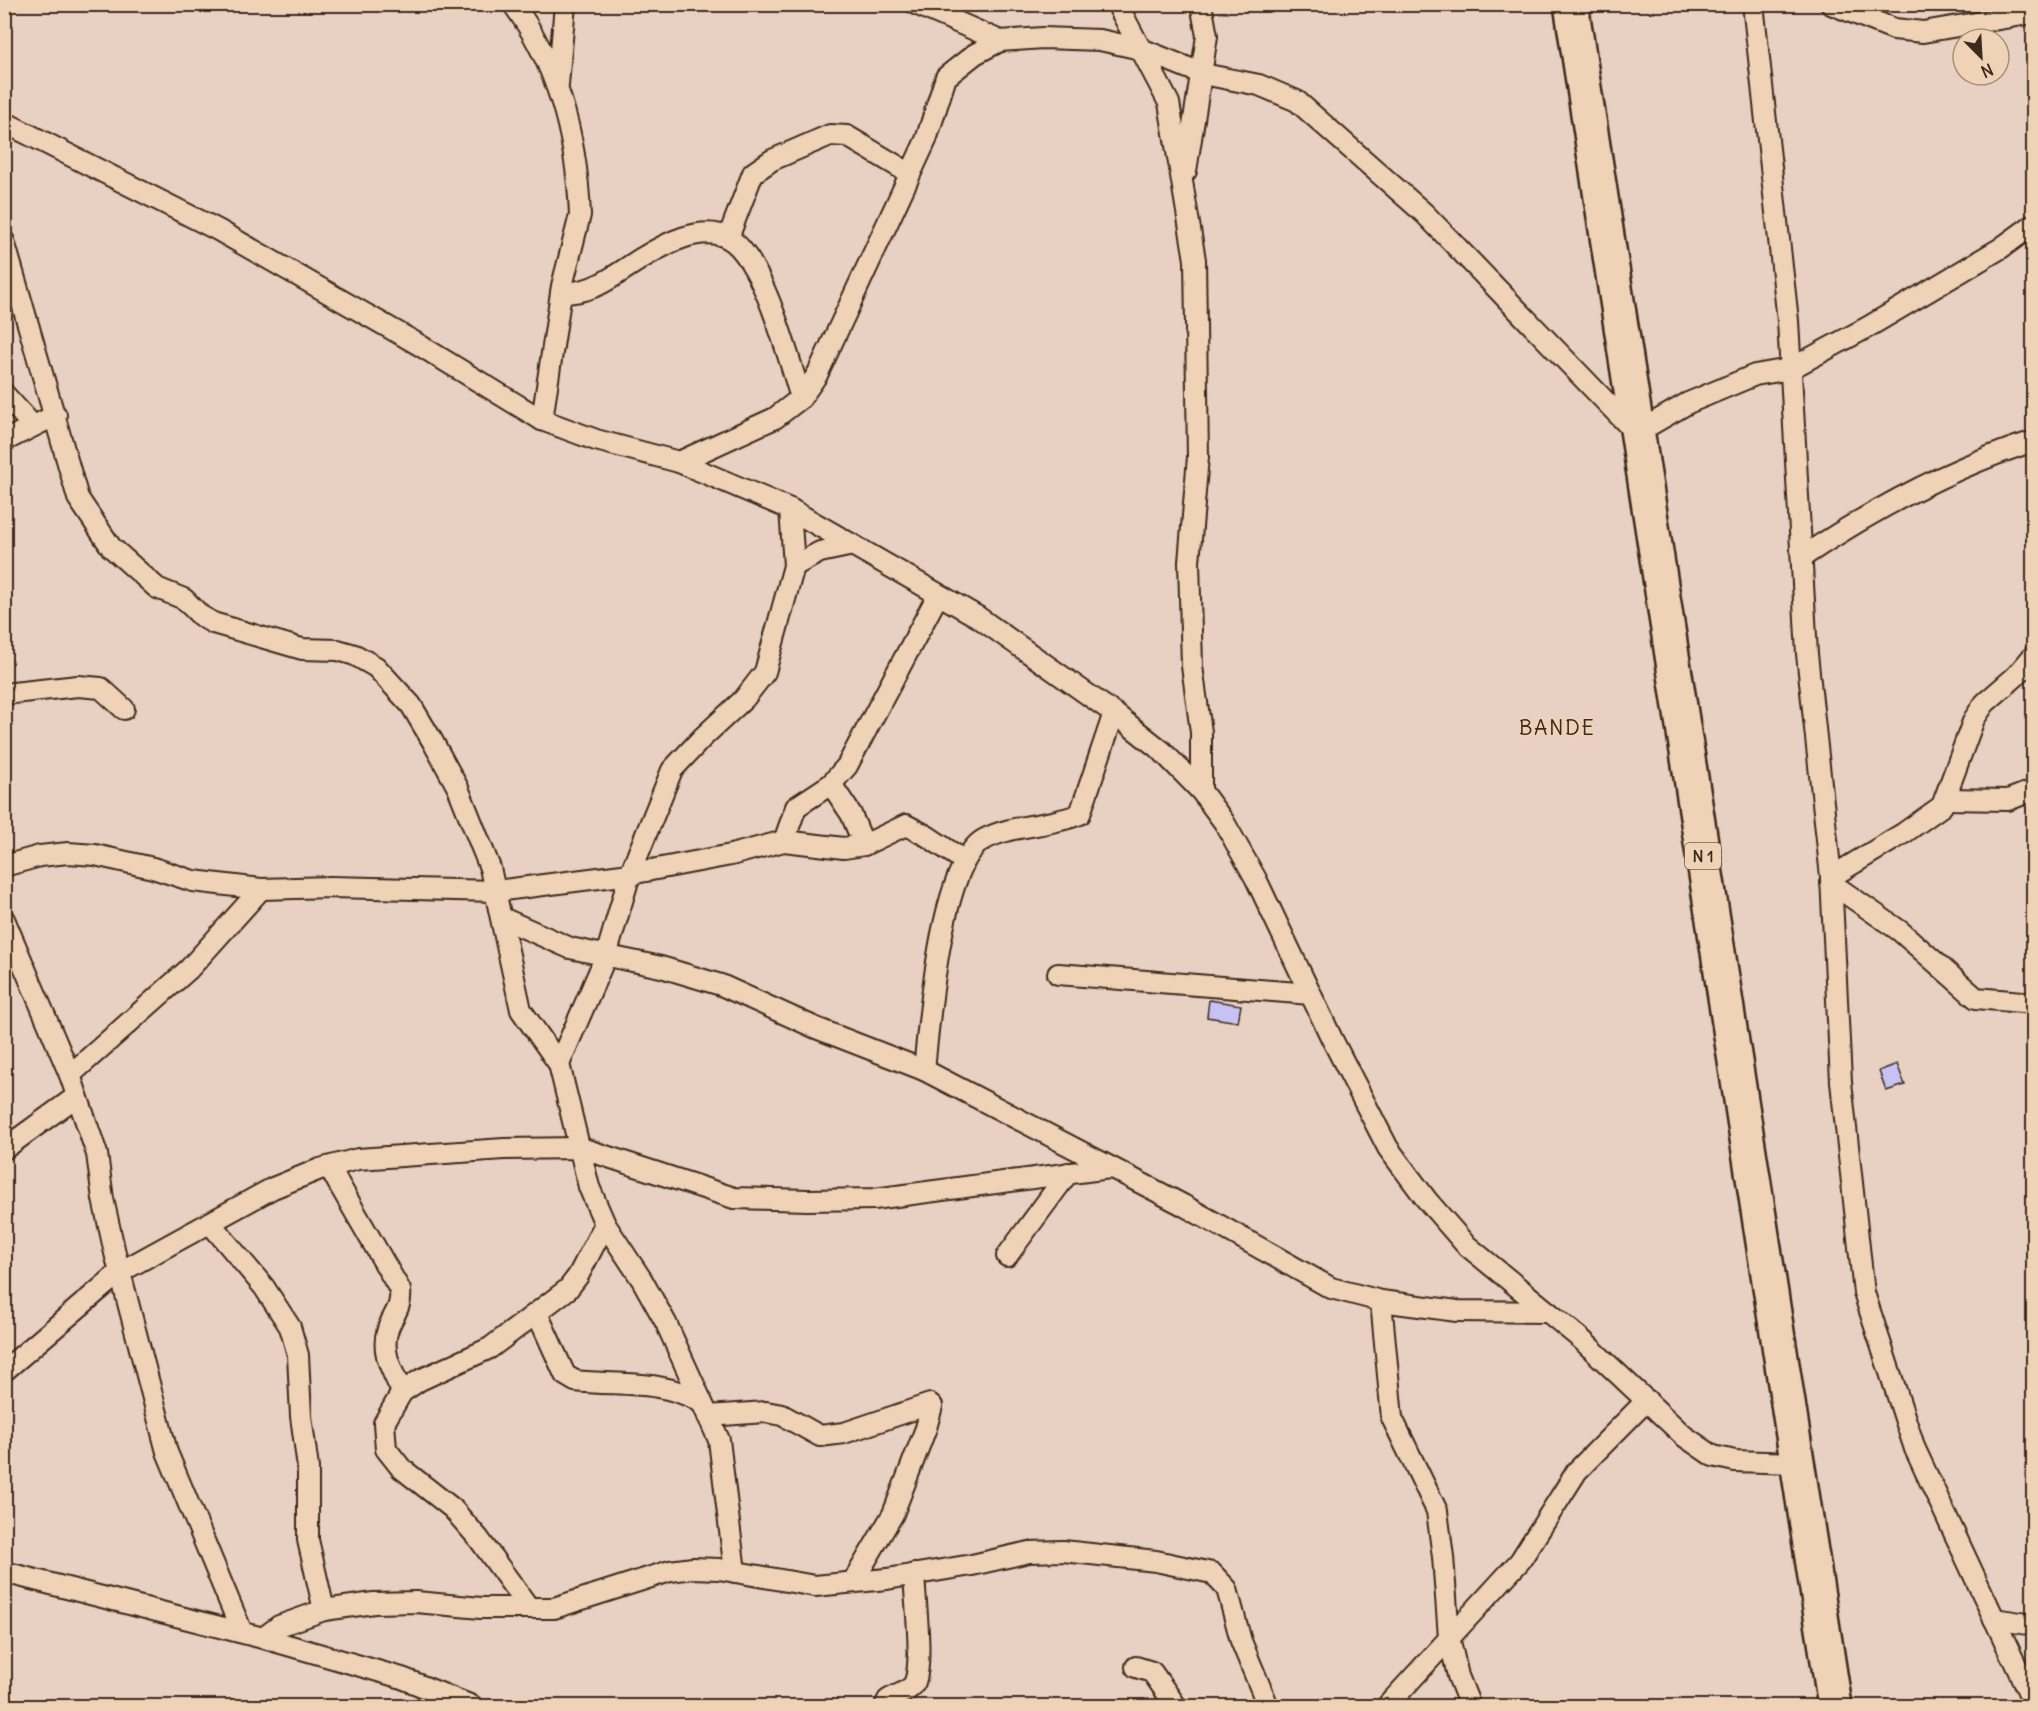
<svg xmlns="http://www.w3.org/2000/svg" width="2038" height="1711" viewBox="0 0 2038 1711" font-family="Delius,sans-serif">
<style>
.building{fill:#c6c2f4;stroke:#3b2a1e;stroke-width:1.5}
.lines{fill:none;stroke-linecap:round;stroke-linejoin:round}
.street-casing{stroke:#3b2a1e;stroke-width:24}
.highway-casing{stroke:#3b2a1e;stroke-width:38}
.street{stroke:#f0d3b6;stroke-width:20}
.highway{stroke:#f0d3b6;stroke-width:33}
.labels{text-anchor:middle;stroke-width:4.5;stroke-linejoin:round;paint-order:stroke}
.shield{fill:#f0d3b6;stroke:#715d4c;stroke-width:1.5}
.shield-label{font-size:16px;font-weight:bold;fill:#3b2a1e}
.quarter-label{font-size:21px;letter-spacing:1.5px;fill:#3b2a1e;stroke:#f0d3b6}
</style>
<rect width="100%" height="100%" fill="#e8d0c2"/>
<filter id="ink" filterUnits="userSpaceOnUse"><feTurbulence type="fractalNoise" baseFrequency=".0167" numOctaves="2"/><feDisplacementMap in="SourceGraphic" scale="12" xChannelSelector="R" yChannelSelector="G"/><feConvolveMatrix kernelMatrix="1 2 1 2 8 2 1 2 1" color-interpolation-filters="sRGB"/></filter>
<g filter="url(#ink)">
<g class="building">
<polygon points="1209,1000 1241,1005 1238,1022 1207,1017"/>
<polygon points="1897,1064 1905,1085 1886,1091 1879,1071"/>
</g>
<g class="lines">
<g class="street-casing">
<g id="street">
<path d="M513,4C558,65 577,140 580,215L562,286L542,420"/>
<polyline points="916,4 1000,41"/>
<polyline points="1117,4 1169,103 1195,260 1198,457 1189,562 1192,666 1201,732 1201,791"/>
<polyline points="1753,4 1788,321 1807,654 1831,877 1841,1082 1864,1293 1915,1449 2034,1704"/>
<polyline points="1831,4 1894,29 1923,32 2034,13"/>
<polyline points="558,85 565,4"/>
<polyline points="4,122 218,230 416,343 542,420 596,440 679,462 790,509 978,617 1114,713 1162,751 1201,791 1224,822 1256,879 1332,1039 1388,1148 1426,1199 1465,1244 1581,1339 1684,1436 1713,1456 1735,1461 1797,1463"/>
<polyline points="1186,171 1207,36 1201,4"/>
<polyline points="728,238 753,173 772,160 830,135 847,136 909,173"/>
<polyline points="4,241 78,498 111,547 157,588 184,599 201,616 213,623 302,649 338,650 355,655 376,667 411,705 433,742 458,788 490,868 521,1010 559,1064 589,1187 605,1224 642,1280 666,1323 719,1440 735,1572"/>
<path d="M561,293C596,293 613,276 642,258C665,244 701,224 728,238C763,257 789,360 801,398"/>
<polyline points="4,394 33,426"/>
<polyline points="4,441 56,415"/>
<polyline points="679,462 775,418 801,398 817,375 926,140 946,77 975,54 1000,41 1043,38 1100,40 1141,49 1203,74 1259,85 1297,101 1425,214 1636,433 1688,403 1755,375 1790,369 1868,327 2001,248 2034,224"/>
<path d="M1802,557C1874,509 1951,467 2034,441"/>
<polyline points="794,566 820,552 853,545"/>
<polyline points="4,694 78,686 101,688 124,709"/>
<polyline points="831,784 851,814 864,845"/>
<polyline points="1945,799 2008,800 2034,790"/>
<polyline points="784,841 796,807 831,784 847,766 938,595"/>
<polyline points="4,866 40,856 68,853 95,855 153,868 193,881 261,889 331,887 496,891 630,874 731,855 784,841 844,848 864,845 906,825 927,836 963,860"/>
<polyline points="1831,877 1904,833 1942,806 1974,719 1985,703 2016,676 2034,655"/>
<polyline points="1831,883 1900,931 1976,998 2034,1003"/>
<polyline points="502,918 570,948 661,967 721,985 816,1028 924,1070 1183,1205 1331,1288 1381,1301 1457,1311 1548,1312"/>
<polyline points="4,919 70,1075 97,1154 103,1199 115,1253 167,1452 242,1632"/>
<polyline points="1058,974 1311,994"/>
<polyline points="559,1064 606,956 630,874 672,770 703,737 744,699 765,672 794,566 790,509"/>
<path d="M924,1070C929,1022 941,865 983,840C1012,824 1049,827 1080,814L1114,713"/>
<polyline points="70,1075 189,969 261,889"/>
<polyline points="4,1149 77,1096"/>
<path d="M329,1167L400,1290C402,1308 393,1314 388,1329C380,1352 393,1372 402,1392"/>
<polyline points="210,1223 264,1287 290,1327 298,1355 301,1416 308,1468 308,1540 324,1610"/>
<polyline points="1007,1256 1068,1173"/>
<polyline points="1381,1301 1392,1418 1437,1511 1443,1557 1449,1637 1458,1676 1470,1706"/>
<path d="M537,1313L565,1375L575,1381C619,1386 661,1379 701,1402"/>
<polyline points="4,1371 120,1272 273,1188 320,1169 358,1159 504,1149 581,1148 734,1198 808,1200 874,1199 1110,1168"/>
<polyline points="708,1416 766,1412 782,1415 820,1436 844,1433 930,1404 932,1406 926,1428 893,1514 853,1582"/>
<polyline points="4,1572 263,1638 402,1678 472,1706"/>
<polyline points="529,1608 479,1539 452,1508 401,1468 386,1449 384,1423 402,1392 420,1380 490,1348 568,1289 578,1276 605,1224"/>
<polyline points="1994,1619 2034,1625"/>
<polyline points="263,1638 279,1626 324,1610 374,1603 416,1602 481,1608 554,1608 670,1571 693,1568 719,1569 815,1586 887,1579 972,1565 1029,1552 1063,1551 1156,1561 1212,1573 1227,1589 1241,1641 1268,1706"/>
<polyline points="1136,1667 1152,1672 1176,1706"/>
<path d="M885,1706L888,1700C896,1695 911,1691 915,1682C923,1660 915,1600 914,1574"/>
<polyline points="1387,1706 1520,1561 1577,1471 1647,1400"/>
</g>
</g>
<g class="highway-casing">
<polyline id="highway" points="1571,4 1835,1706"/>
</g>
<use href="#street" class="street"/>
<use href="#highway" class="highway"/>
</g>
</g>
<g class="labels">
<rect class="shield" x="1685" y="843" width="36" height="26" rx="4.5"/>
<g class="shield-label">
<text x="1703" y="862">N 1</text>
</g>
<g class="quarter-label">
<text x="1557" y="735">BANDE</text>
</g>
</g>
<rect width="2038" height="1711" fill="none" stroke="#f0d3b6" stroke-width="24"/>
<rect x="12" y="12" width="2014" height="1687" fill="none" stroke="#3b2a1e" stroke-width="2" filter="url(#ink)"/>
<g transform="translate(1981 57) rotate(156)"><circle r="28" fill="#f0d3b6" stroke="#a88f79" stroke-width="1.5"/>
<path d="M0-4.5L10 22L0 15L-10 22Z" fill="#3b2a1e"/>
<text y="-9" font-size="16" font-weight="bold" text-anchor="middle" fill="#3b2a1e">N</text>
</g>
</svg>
